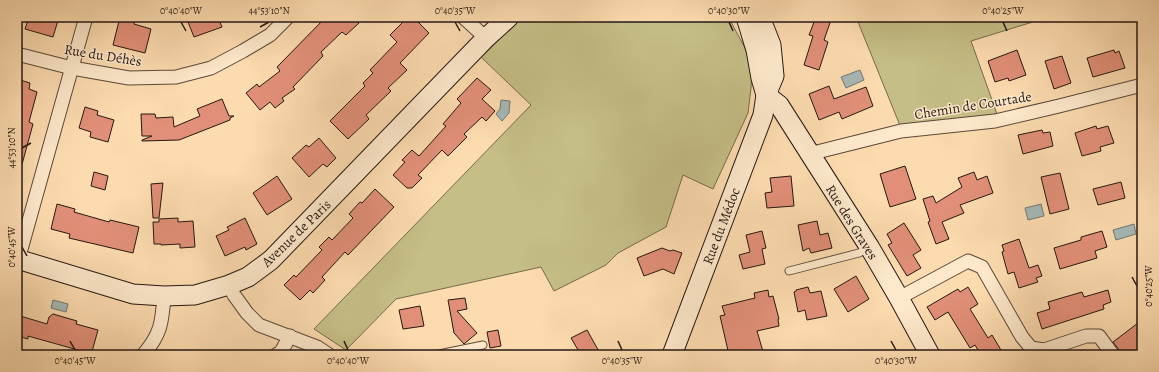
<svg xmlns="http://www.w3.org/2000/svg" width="1159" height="372" viewBox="0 0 1159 372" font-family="Alegreya,serif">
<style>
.green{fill:#c5be86;stroke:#756b4c}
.water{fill:#a6b8b7;stroke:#727875}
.building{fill:#e18f78;stroke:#251813}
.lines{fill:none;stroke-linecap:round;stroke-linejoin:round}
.lane-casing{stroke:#5b493a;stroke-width:9}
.street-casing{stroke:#5b493a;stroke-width:15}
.secondary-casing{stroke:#251813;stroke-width:21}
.lane{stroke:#fde8cb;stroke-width:7}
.street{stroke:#fde8cb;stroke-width:13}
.secondary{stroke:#fde8cb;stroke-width:19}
.ticks{fill:none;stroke:#251813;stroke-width:1.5}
.labels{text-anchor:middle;stroke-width:3;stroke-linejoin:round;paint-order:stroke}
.street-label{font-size:14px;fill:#251813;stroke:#fde8cb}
.neatline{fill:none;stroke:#251813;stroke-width:1.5}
.ticks-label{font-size:10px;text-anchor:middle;fill:#251813}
</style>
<rect width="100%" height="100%" fill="#fcdbaf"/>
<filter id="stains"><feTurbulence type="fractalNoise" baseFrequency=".005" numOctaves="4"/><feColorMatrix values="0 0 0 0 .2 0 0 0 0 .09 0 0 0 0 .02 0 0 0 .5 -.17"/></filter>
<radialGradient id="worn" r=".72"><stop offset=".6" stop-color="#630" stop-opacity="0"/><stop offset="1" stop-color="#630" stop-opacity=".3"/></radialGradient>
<g class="green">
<polygon points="523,17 720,17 731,22 745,48 752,68 751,88 748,113 713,189 683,175 666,227 618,253 606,265 554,291 541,267 396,299 346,350 314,329 531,105 481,57"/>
<polygon points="856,17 1049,17 971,41 997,114 937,121 901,128"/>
</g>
<g class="water">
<polygon points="860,70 864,80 846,88 841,77"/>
<polygon points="501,100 510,101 509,113 502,121 496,114 500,109"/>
<polygon points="1041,204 1044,216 1028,220 1025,208"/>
<polygon points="1134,224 1136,234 1116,240 1113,230"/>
<polygon points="53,300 68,304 66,312 51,308"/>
</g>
<g class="building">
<polygon points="29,17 59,17 53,37 25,29"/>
<polygon points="120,17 134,21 134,24 151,29 145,53 113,45"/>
<polygon points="186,17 218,17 222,27 194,37"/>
<polygon points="326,17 353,17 359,23 346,35 342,32 321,52 323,56 293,87 295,89 282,98 284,101 275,108 270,102 260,110 246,93 257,84 259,87 280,71 277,67"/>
<polygon points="408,17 413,17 429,33 400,63 407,70 388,88 391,91 366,115 369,119 348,139 330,121 365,86 363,83 373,73 370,70 397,42 390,35"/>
<polygon points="816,17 832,17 824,40 828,42 819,70 804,65 813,36 809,35"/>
<polygon points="1017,50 1026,75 1009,81 1008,78 995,82 988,61"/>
<polygon points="1114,50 1115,53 1119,51 1125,68 1093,77 1087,58"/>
<polygon points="1062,56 1071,83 1054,89 1045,61"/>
<polygon points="477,78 491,90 482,99 495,111 486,121 482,117 464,134 467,137 448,156 442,150 418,175 422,178 412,188 407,188 393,175 405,162 402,160 412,150 419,156 446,126 443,124 461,103 457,99"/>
<polygon points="17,79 30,83 29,89 37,92 29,122 33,124 21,168 17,167"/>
<polygon points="829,86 834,99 866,87 873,106 842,119 839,112 819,120 809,94"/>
<polygon points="222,99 229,116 234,116 230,118 230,120 179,140 142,141 142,140 152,136 142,136 141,114 155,114 156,118 173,117 174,127 200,116 197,109"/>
<polygon points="85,107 98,111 97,115 114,120 108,142 90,137 91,132 79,128"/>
<polygon points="1096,126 1097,129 1108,126 1114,143 1100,147 1101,151 1082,156 1075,133"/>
<polygon points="1042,130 1043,133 1050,132 1053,146 1023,154 1018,135"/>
<polygon points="319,138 336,158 327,167 323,164 309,177 292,158 306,145 309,147"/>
<polygon points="905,166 916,199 890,207 880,174"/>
<polygon points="94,172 108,176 105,190 91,186"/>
<polygon points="974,172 977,180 987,176 993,193 960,205 964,213 942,222 949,239 936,244 928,222 930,221 923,199 933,196 936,203 962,187 958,178"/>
<polygon points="1060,173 1069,209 1050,214 1041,177"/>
<polygon points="277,176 292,199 267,215 253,193"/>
<polygon points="791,176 794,206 767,208 765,193 772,192 770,178"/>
<polygon points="1121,182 1125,198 1098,205 1093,189"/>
<polygon points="163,183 159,218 153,218 151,184"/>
<polygon points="375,189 394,207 348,255 345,252 322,277 325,280 313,293 310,290 300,300 284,285 294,275 296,277 322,250 319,247 329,237 332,240 353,218 349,214 360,202 362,203"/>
<polygon points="57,204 75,209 74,212 109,222 110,220 139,227 133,253 69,238 70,234 51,229"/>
<polygon points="178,218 178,222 193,221 195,247 180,248 180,244 161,245 161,244 154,244 153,222 159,222 159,219"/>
<polygon points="245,218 257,244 246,250 245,247 225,256 216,236 229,230 227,227"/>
<polygon points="817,221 820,235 828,233 832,248 811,253 809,248 803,251 798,225"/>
<polygon points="904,223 921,250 913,255 921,268 907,276 888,245 892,243 887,234"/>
<polygon points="762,231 766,248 762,249 765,264 743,269 739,255 750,252 746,235"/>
<polygon points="1102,231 1107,247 1095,251 1097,258 1060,269 1054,248 1081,240 1081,237"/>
<polygon points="1019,239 1029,268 1038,265 1042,276 1036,278 1038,282 1019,288 1014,272 1008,274 1002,252 1004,251 1002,245"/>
<polygon points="662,248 670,251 673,250 682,253 674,274 663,269 644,276 637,258"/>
<polygon points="856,276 869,299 848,312 834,289"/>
<polygon points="808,287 810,293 821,291 827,316 807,320 805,310 798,312 794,292 796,291 796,290"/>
<polygon points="968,287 978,304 970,309 988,338 992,335 1004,355 981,355 975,345 970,348 948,312 935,320 927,307 958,289 960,292"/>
<polygon points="768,290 769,297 773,296 779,319 778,319 779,326 757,331 764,355 729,355 720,316 725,315 722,306 755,298 754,293"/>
<polygon points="1108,290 1111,302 1103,305 1104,309 1042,329 1037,313 1050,309 1048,302 1082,292 1084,297"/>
<polygon points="465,298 467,309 457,311 477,333 464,344 454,333 448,300"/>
<polygon points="420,306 424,326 403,329 399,310"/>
<polygon points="53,314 77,321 76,324 98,330 91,355 77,353 78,350 28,336 28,339 17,336 17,315 47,324 49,317"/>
<polygon points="1142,320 1142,349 1134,355 1123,355 1113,342"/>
<polygon points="498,330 501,346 490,348 487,332"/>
<polygon points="587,330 601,355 581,355 571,338"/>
</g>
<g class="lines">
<g class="lane-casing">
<g id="lane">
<polyline points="789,271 859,253 869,248"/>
<polyline points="434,355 483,345"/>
</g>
</g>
<g class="street-casing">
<g id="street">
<polyline points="463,17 486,38"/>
<polyline points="17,54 72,68 129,78 176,77 211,68 243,51 270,35 288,17"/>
<polyline points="809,154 901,131 995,121 1059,106 1142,85"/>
<polyline points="18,260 86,17"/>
<polyline points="229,285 234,295 247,313 259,325 317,347 329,355"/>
<polyline points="899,298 968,261 982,267 1022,337 1031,348 1044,350 1086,336 1099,336 1113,355"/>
<path d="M143,355C161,334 162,323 164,296"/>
<polyline points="276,355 281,352 290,336"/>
</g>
</g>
<g class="secondary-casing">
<g id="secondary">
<polyline points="746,17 756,50 761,78 766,95"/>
<polyline points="766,95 779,105 870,248 899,298 930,355"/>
<polyline points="17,259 133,294 164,296 195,295 229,285 248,277 271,260 486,38 509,17"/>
<polyline points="672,355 763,115 766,95 774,76 771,45 760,17"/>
</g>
</g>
<use href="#lane" class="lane"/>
<use href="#street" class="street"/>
<use href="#secondary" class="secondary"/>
</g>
<path class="ticks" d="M181,22L186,31M455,22L460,31M729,22L733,31M1003,22L1007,31M260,27L269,22M22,148L31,143M22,247L27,256M1132,277L1137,286M70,341L75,350M344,341L348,350M618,341L622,350M891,341L896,350"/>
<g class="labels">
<g class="street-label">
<text transform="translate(103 55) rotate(9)" y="5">Rue du Déhès</text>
<text transform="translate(973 105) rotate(-9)" y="5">Chemin de Courtade</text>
<text transform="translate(852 222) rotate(58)" y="5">Rue des Graves</text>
<text transform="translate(721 226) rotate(-69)" y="5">Rue du Médoc</text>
<text transform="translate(296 233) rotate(-44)" y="5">Avenue de Paris</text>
</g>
</g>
<rect width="1159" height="372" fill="none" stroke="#fcdbaf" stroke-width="44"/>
<rect x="22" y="22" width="1115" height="328" class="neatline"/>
<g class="ticks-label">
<text x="181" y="14">0°40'40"W</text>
<text x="269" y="14">44°53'10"N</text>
<text x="455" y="14">0°40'35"W</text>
<text x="729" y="14">0°40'30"W</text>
<text x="1003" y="14">0°40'25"W</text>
<text transform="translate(11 148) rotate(-90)" y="4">44°53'10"N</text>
<text transform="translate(11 247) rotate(-90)" y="4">0°40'45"W</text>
<text transform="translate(1148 286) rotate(-90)" y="4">0°40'25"W</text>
<text x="75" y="364">0°40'45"W</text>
<text x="348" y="364">0°40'40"W</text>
<text x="622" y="364">0°40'35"W</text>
<text x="896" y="364">0°40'30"W</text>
</g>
<rect width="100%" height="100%" filter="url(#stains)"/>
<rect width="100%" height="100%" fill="url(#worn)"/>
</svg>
